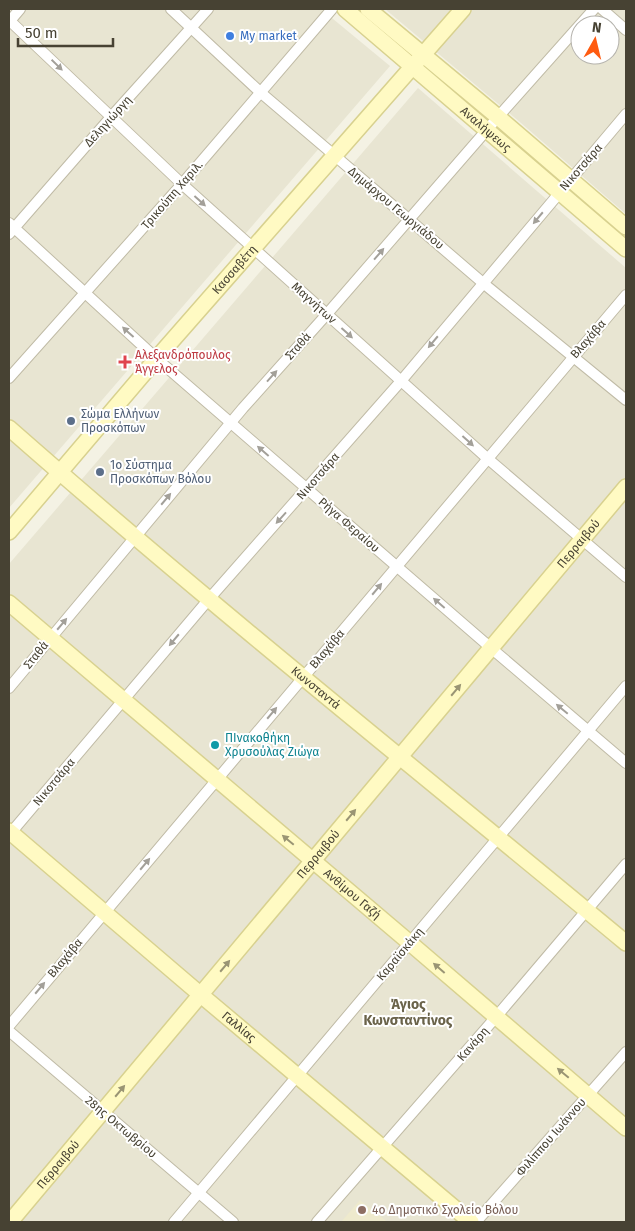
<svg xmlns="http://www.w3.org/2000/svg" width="635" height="1231" viewBox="0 0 635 1231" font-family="'Fira Sans',sans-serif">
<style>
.residential{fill:#e8e5d2;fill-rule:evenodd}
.education{fill:#eeeacd}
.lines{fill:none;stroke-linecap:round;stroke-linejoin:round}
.street-casing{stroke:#c0bba6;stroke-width:12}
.secondary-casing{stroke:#d8d18f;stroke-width:18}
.street{stroke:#fff;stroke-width:10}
.secondary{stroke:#fffac3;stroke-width:15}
.oneway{fill:#a3a099}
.oneway2{fill:#9a9574}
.shop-dot{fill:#3f7fe0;stroke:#fff;stroke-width:2}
.health-dot{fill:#e0444e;stroke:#fff;stroke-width:2}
.service-dot{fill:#5c6f8a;stroke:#fff;stroke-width:2}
.culture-dot{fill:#0f9aa8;stroke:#fff;stroke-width:2}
.education-dot{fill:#8d6e63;stroke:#fff;stroke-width:2}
.labels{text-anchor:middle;stroke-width:4;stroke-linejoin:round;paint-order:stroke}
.shop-label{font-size:12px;fill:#366cbe;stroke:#fff;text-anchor:start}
.street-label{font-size:12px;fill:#474233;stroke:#fff}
.health-label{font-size:12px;fill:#be3a42;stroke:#fff;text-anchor:start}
.service-label{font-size:12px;fill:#4e5e75;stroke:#fff;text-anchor:start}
.culture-label{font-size:12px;fill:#0d838f;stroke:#fff;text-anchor:start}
.education-label{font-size:12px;fill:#785e54;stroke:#fff;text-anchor:start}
.neighbourhood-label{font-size:14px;font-weight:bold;fill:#6a634a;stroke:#fff}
</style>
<rect width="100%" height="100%" fill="#f4f2e4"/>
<g class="residential">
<polygon points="9,9 321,9 390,66 9,508"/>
<path d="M385,9H626V214L521,123ZM580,25H610V55H580Z"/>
<polygon points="418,88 626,268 626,1222 9,1222 9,564"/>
</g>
<polygon class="education" points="360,1200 384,1219 387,1222 341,1222"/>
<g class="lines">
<g class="street-casing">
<g id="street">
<polyline points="171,9 260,92 334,155 483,283 626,400"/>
<polyline points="602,9 626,30"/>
<polyline points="9,20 182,184 487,458 626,577"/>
<polyline points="9,22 20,9"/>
<polyline points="9,223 157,359 491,648 626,763"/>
<polyline points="9,234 111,117 208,9"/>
<polyline points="9,378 182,184 332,9"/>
<polyline points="9,688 243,408 327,314 498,117 594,9"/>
<polyline points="9,835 209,599 401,381 626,114"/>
<polyline points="9,1026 626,295"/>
<polyline points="9,1031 233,1222"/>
<polyline points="174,1222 626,686"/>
<polyline points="317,1222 496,1017 626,864"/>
<polyline points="476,1222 626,1052"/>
</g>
</g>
<g class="secondary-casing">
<g id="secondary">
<path id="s1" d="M345,9L626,249"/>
<polyline points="368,9 498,117 626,227"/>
<path id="s2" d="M9,428C210,605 420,772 626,943"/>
<path id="s3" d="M9,532L163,351L463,9"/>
<path id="s4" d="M9,603L410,943L626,1128"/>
<path id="s5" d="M9,831L201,995L471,1222"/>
<path id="s6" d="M10,1222L626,487"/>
</g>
</g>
<use href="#street" class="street"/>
<use href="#secondary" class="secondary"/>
</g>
<defs><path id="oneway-solid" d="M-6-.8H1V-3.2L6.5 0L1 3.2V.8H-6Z" transform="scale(1.25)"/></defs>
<g class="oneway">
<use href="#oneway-solid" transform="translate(57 65) rotate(44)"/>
<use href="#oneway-solid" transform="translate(200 201) rotate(42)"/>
<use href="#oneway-solid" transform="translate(538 218) rotate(130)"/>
<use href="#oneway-solid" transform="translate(379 254) rotate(-49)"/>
<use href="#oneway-solid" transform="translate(128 332) rotate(-138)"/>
<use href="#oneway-solid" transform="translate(347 333) rotate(42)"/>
<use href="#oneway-solid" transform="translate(433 342) rotate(130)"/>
<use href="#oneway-solid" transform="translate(272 376) rotate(-48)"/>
<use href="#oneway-solid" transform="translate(468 441) rotate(42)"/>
<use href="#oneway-solid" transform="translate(263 451) rotate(-139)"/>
<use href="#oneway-solid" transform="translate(166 499) rotate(-50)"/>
<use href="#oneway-solid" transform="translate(281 518) rotate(132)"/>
<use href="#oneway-solid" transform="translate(377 589) rotate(-50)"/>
<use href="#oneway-solid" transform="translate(439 603) rotate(-139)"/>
<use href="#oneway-solid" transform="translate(62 624) rotate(-50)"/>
<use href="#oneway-solid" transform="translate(174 640) rotate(130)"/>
<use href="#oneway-solid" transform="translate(562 709) rotate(-140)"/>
<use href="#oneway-solid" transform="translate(272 713) rotate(-50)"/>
<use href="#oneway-solid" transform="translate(145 864) rotate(-50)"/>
<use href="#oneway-solid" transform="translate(40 988) rotate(-50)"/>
</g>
<g class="oneway2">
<use href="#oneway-solid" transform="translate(456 690) rotate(-50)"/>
<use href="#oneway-solid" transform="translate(351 815) rotate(-50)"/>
<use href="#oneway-solid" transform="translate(288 840) rotate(-140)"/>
<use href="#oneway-solid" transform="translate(225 966) rotate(-50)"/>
<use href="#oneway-solid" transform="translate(439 968) rotate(-139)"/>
<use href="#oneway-solid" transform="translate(563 1073) rotate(-140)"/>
<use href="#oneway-solid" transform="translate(120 1091) rotate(-50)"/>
</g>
<circle class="shop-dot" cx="230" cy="36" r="5"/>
<path class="health-dot" d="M122.5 354.5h5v5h5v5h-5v5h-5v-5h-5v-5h5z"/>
<g class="service-dot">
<circle cx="71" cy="421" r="5"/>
<circle cx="100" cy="472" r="5"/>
</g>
<circle class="culture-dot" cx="215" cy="745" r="5"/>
<circle class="education-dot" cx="362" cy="1210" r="5"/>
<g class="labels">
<g class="shop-label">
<text x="240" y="40">My market</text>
</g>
<g class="street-label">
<text transform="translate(108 121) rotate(-48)" y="4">Δεληγιώργη</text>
<text dy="4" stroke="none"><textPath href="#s1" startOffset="185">Αναλήψεως</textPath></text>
<text transform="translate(581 167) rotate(-49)" y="4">Νικοτσάρα</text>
<text transform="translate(172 195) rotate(-49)" y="4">Τρικούπη Χαριλ.</text>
<text transform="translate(396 208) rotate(40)" y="4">Δημάρχου Γεωργιάδου</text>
<text dy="4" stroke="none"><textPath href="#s3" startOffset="346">Κασσαβέτη</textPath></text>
<text transform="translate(314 303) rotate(42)" y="4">Μαγνήτων</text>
<text transform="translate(588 339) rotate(-49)" y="4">Βλαχάβα</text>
<text transform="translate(298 346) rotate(-48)" y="4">Σταθά</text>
<text transform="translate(318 476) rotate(-49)" y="4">Νικοτσάρα</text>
<text transform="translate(349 525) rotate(41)" y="4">Ρήγα Φεραίου</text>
<text dy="4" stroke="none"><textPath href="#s6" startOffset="885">Περραιβού</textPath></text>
<text transform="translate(327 649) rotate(-50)" y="4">Βλαχάβα</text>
<text transform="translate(36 655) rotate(-51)" y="4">Σταθά</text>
<text dy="4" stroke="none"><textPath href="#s2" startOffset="402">Κωνσταντά</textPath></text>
<text transform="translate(54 782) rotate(-50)" y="4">Νικοτσάρα</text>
<text dy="4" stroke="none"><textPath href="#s6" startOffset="480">Περραιβού</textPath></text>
<text dy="4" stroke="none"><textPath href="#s4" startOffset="450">Ανθίμου Γαζή</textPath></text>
<text transform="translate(400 954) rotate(-50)" y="4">Καραϊσκάκη</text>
<text transform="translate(65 958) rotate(-50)" y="4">Βλαχάβα</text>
<text dy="4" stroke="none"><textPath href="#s5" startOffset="302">Γαλλίας</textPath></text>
<text transform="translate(473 1044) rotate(-49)" y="4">Κανάρη</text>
<text transform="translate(121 1127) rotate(40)" y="4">28ης Οκτωβρίου</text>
<text transform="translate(551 1137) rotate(-49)" y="4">Φιλίππου Ιωάννου</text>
<text dy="4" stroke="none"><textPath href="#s6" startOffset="75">Περραιβού</textPath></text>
</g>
<g class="health-label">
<text x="135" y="359">Αλεξανδρόπουλος<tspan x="135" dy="14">Άγγελος</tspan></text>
</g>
<g class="service-label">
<text x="81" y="418">Σώμα Ελλήνων<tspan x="81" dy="14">Προσκόπων</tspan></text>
<text x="110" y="469">1ο Σύστημα<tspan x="110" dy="14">Προσκόπων Βόλου</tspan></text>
</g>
<g class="culture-label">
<text x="225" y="742">ΠΙνακοθήκη<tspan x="225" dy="14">Χρυσούλας Ζιώγα</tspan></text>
</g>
<g class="education-label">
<text x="372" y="1214">4ο Δημοτικό Σχολείο Βόλου</text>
</g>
<g class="neighbourhood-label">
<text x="408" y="1009">Άγιος<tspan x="408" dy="16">Κωνσταντίνος</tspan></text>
</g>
</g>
<rect width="635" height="1231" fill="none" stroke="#474233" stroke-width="20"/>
<g transform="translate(595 40) rotate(8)"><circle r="24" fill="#ffffff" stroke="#b5b3ad"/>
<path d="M0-4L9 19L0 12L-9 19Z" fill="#ff5b10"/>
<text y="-8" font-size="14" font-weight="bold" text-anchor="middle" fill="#474233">N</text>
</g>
<path d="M18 38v8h95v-8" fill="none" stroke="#474233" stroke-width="2.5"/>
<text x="25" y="38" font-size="15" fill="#474233" stroke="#ffffff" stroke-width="4" paint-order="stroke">50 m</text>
</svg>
